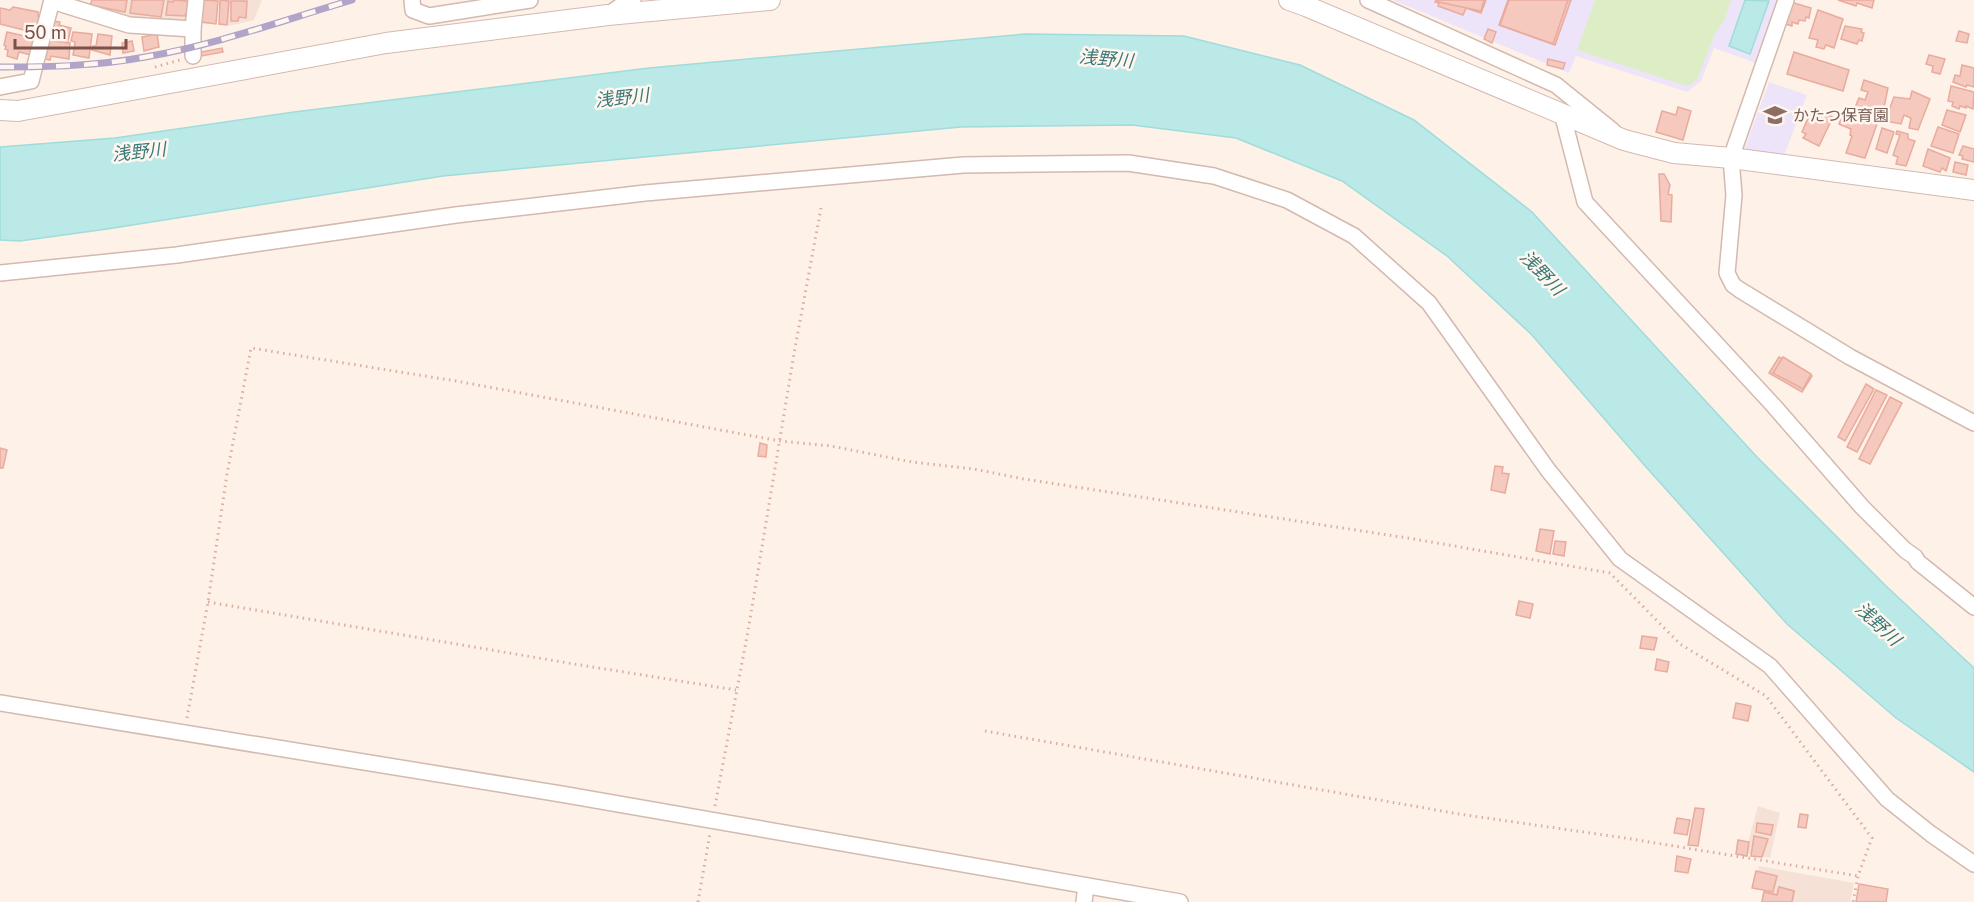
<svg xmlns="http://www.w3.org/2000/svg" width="1974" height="902" viewBox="0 0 1974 902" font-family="'Public Sans','Noto Sans JP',sans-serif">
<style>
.residential{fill:#f6e1d6}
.education{fill:#eee4fa}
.green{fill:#ddedc5}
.water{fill:#bae9e7;stroke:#a0dcda;stroke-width:1.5}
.building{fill:#f5c9bd;stroke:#e9ab9d;stroke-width:1.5}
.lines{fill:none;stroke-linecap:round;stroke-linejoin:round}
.minor-casing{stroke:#d4b9af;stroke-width:18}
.tertiary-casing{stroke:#d4b9af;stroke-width:22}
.path{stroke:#dbaca0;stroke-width:3;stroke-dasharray:1.5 4.5;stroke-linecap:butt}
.minor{stroke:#fff;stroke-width:15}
.tertiary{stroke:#fff;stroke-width:20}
.rail-casing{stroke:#b1a4c9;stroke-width:7}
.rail{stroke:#fff6f0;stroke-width:4.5;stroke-dasharray:14;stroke-linecap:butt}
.labels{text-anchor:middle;stroke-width:5;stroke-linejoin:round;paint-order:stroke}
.education-label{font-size:16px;fill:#785e54;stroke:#fff6f0;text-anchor:start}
.water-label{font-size:18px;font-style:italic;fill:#397977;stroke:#fff6f0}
</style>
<rect width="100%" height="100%" fill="#fef1e8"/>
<g class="residential">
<polygon points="92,0 193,0 191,26 130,20 90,10"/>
<polygon points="224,0 262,0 254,20 228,26"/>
<polygon points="1758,806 1780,813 1770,858 1745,853"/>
<polygon points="1759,866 1854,883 1850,902 1763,902 1766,891 1755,885"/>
</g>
<g class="education">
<polygon points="1393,0 1779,0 1756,63 1714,48 1701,81 1687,92 1576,56 1569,73"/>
<polygon points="1769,82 1807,95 1784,156 1743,153"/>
</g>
<polygon class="green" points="1595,0 1731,0 1724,21 1715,33 1697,80 1687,86 1577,50"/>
<g class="water">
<polygon points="1745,0 1769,1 1750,54 1729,46"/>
<polygon points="1025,34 1184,36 1300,65 1414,120 1532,212 1757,457 1886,586 1974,668 1974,772 1896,718 1787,624 1646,467 1531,334 1447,256 1342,181 1236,138 1132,125 961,127 443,176 107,229 20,241 0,240 0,147 115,138 294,112 649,68"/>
</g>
<g class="building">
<polygon points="92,0 127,0 125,12 90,5"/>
<polygon points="132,0 164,0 161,17 130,13"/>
<polygon points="173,0 187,1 187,3 190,4 185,16 166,15 168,1 173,2"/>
<polygon points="203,0 218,1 216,24 201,22"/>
<polygon points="220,0 229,1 227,25 219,24"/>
<polygon points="1436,0 1486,0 1481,13 1466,8 1463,15 1438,6 1439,3 1435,2"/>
<polygon points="1438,0 1484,0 1481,11 1438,2"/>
<polygon points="1508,0 1571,0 1555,45 1499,25"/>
<polygon points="1509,0 1568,0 1553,44 1500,25"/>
<polygon points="1838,0 1874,0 1872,8 1857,3 1856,6"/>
<polygon points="231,1 247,1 246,18 239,17 238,21 231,21"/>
<polygon points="1791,2 1811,8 1809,18 1806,17 1805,21 1799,20 1798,24 1792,22 1792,26 1785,24"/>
<polygon points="13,7 38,12 39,23 36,33 0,24 0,8 10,10"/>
<polygon points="1818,10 1843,19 1834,48 1826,45 1824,49 1816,47 1818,40 1809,38"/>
<polygon points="53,21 60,22 59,25 71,28 68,41 49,37"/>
<polygon points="1845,26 1862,29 1861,32 1864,33 1862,41 1859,40 1857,44 1841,39"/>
<polygon points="1488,29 1496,32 1492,43 1484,39"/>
<polygon points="1959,31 1969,34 1967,43 1956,41"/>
<polygon points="7,32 34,38 31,55 19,52 17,59 7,56 8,50 5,49 6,46 4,45"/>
<polygon points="73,32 92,34 89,58 73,55 75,42 71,41"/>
<polygon points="98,34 112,36 110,55 92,50 93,46 96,46"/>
<polygon points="157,34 159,47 144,51 142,37"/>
<polygon points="46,40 70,43 69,59 51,56 50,60 41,58"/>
<polygon points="132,41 134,51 123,53 122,43"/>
<polygon points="222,48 223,52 202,56 201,52"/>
<polygon points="1794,52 1849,70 1843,91 1787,74"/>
<polygon points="1929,55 1945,59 1940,74 1932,72 1933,66 1926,64"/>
<polygon points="1548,59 1565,63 1563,69 1547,65"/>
<polygon points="1962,65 1974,68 1974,87 1967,85 1966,87 1953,82 1955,75 1960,76"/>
<polygon points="1864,80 1888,88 1882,117 1854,110 1859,98 1865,100 1868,92 1861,90"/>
<polygon points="1951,86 1974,92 1973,109 1966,106 1966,108 1960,106 1959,109 1952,106 1953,102 1948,101"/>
<polygon points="1912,91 1930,99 1918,130 1909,128 1911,118 1904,115 1901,124 1885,121 1894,97 1910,99"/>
<polygon points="1678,107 1691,111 1683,140 1656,132 1662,111 1676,115"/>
<polygon points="1812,109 1833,117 1819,146 1803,138 1806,134 1802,132"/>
<polygon points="1947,110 1966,115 1960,132 1942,125"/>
<polygon points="1843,112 1877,124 1865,158 1846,153 1852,136 1850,135 1851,129 1839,124"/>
<polygon points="1938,127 1959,134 1953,153 1931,146"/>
<polygon points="1882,128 1894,132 1887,153 1876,149"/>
<polygon points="1897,131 1908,134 1908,139 1915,141 1906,166 1896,164 1898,157 1893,155 1900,135 1896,134"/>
<polygon points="1963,146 1974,149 1974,162 1962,159 1963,156 1959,155"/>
<polygon points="1928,149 1950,158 1946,171 1942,168 1940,172 1923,166"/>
<polygon points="1955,162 1968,165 1966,175 1953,172"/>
<polygon points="1659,174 1664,174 1670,185 1668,194 1672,195 1671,222 1661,221"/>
<polygon points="1779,357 1812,376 1802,392 1769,373"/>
<polygon points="1783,357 1811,374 1803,389 1773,373"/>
<polygon points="1866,384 1874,389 1845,441 1838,437"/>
<polygon points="1876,390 1887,395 1857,452 1847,447"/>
<polygon points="1890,397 1902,403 1870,464 1859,459"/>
<polygon points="760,443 767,445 766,457 758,456"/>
<polygon points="0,448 7,450 3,468 0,468"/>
<polygon points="1495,466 1503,467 1502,473 1509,474 1505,493 1491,490"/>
<polygon points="1540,529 1554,531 1550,554 1536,551"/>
<polygon points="1555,541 1566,542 1564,556 1553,554"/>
<polygon points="1519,601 1533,604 1530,618 1516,615"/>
<polygon points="1642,636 1657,638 1654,650 1640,648"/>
<polygon points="1657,659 1669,662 1667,672 1655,670"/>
<polygon points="1736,703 1751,706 1748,721 1733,718"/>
<polygon points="1695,808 1704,809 1698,846 1688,845"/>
<polygon points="1800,814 1808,815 1806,828 1798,827"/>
<polygon points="1677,818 1690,820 1687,835 1674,833"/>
<polygon points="1757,823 1773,825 1771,835 1756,832"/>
<polygon points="1754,836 1768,839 1762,857 1751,856"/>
<polygon points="1738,840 1749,842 1747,856 1736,854"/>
<polygon points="1677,856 1691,859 1688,873 1675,871"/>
<polygon points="1756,871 1777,876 1773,892 1752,888"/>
<polygon points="1859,884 1888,889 1886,902 1856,902"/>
<polygon points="1779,887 1794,891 1792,902 1762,902 1764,892 1777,895"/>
<polygon points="1779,887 1794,891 1792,902 1762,902 1764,892 1777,895"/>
</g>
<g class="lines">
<g class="minor-casing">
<g id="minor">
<polyline points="412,0 413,10 429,16 530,0"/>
<polyline points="1368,0 1556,85 1613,131"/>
<polyline points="1786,0 1731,158 1734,195 1727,273 1733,285 1740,290 1850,357 1974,423"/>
<polyline points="52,1 129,25 193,29 196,0"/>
<polyline points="608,15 626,2 633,0"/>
<polyline points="193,29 193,56"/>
<polyline points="0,87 31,81 52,0"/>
<polyline points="1562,113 1585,202 1773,405 1862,507 1905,550 1915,557 1918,562 1974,607"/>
<polyline points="0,273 177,255 456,215 645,193 963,165 1128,163 1214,176 1287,200 1354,236 1429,303 1548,470 1620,559 1770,666 1887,799 1931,834 1974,864"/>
<polyline points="0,703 561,794 1180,902"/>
<polyline points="1084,902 1086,886"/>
</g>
</g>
<g class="tertiary-casing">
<g id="tertiary">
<polyline points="1289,0 1306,6 1624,140 1674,153 1731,158 1974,190"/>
<polyline points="0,110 18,111 386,43 608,15 770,0"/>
</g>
</g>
<g class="path">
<polyline points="155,67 180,60"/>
<polyline points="208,602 574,664 736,690"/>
<polyline points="187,718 208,602 227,474 251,348 456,381 780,441 831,446 912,462 974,469 1024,479 1414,539 1610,573 1680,644 1766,696 1872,838 1858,876 1853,902"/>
<polyline points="985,731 1459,814 1625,838 1858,876"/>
<polyline points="715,806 748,631 795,348 821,208"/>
<polyline points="698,902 710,833"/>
</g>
<use href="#minor" class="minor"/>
<use href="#tertiary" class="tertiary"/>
<g class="rail-casing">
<path id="rail" d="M0,67C49,67 97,66 145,57C215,45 284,20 352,0"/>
</g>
<use href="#rail" class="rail"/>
</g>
<defs>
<g id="school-bare" transform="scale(1.8)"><path d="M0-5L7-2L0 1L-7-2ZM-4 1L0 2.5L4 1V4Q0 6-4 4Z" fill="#8d6e63" stroke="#fff6f0" stroke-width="2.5" paint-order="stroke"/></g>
</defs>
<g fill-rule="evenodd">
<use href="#school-bare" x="1775" y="115"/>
</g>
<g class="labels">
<g class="education-label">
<text x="1793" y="121">かたつ保育園</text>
</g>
<g class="water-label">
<text transform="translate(1106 59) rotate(5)" y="6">浅野川</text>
<text transform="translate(622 98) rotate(-6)" y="6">浅野川</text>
<text transform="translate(139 152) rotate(-6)" y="6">浅野川</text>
<text transform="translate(1542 273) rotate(46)" y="6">浅野川</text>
<text transform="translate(1878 624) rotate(43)" y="6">浅野川</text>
</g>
</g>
<path d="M15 39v9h111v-9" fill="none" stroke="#7a5249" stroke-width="3"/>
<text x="24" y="39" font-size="18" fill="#7a5249" stroke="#fff6f0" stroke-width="4.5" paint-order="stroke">50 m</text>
</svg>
